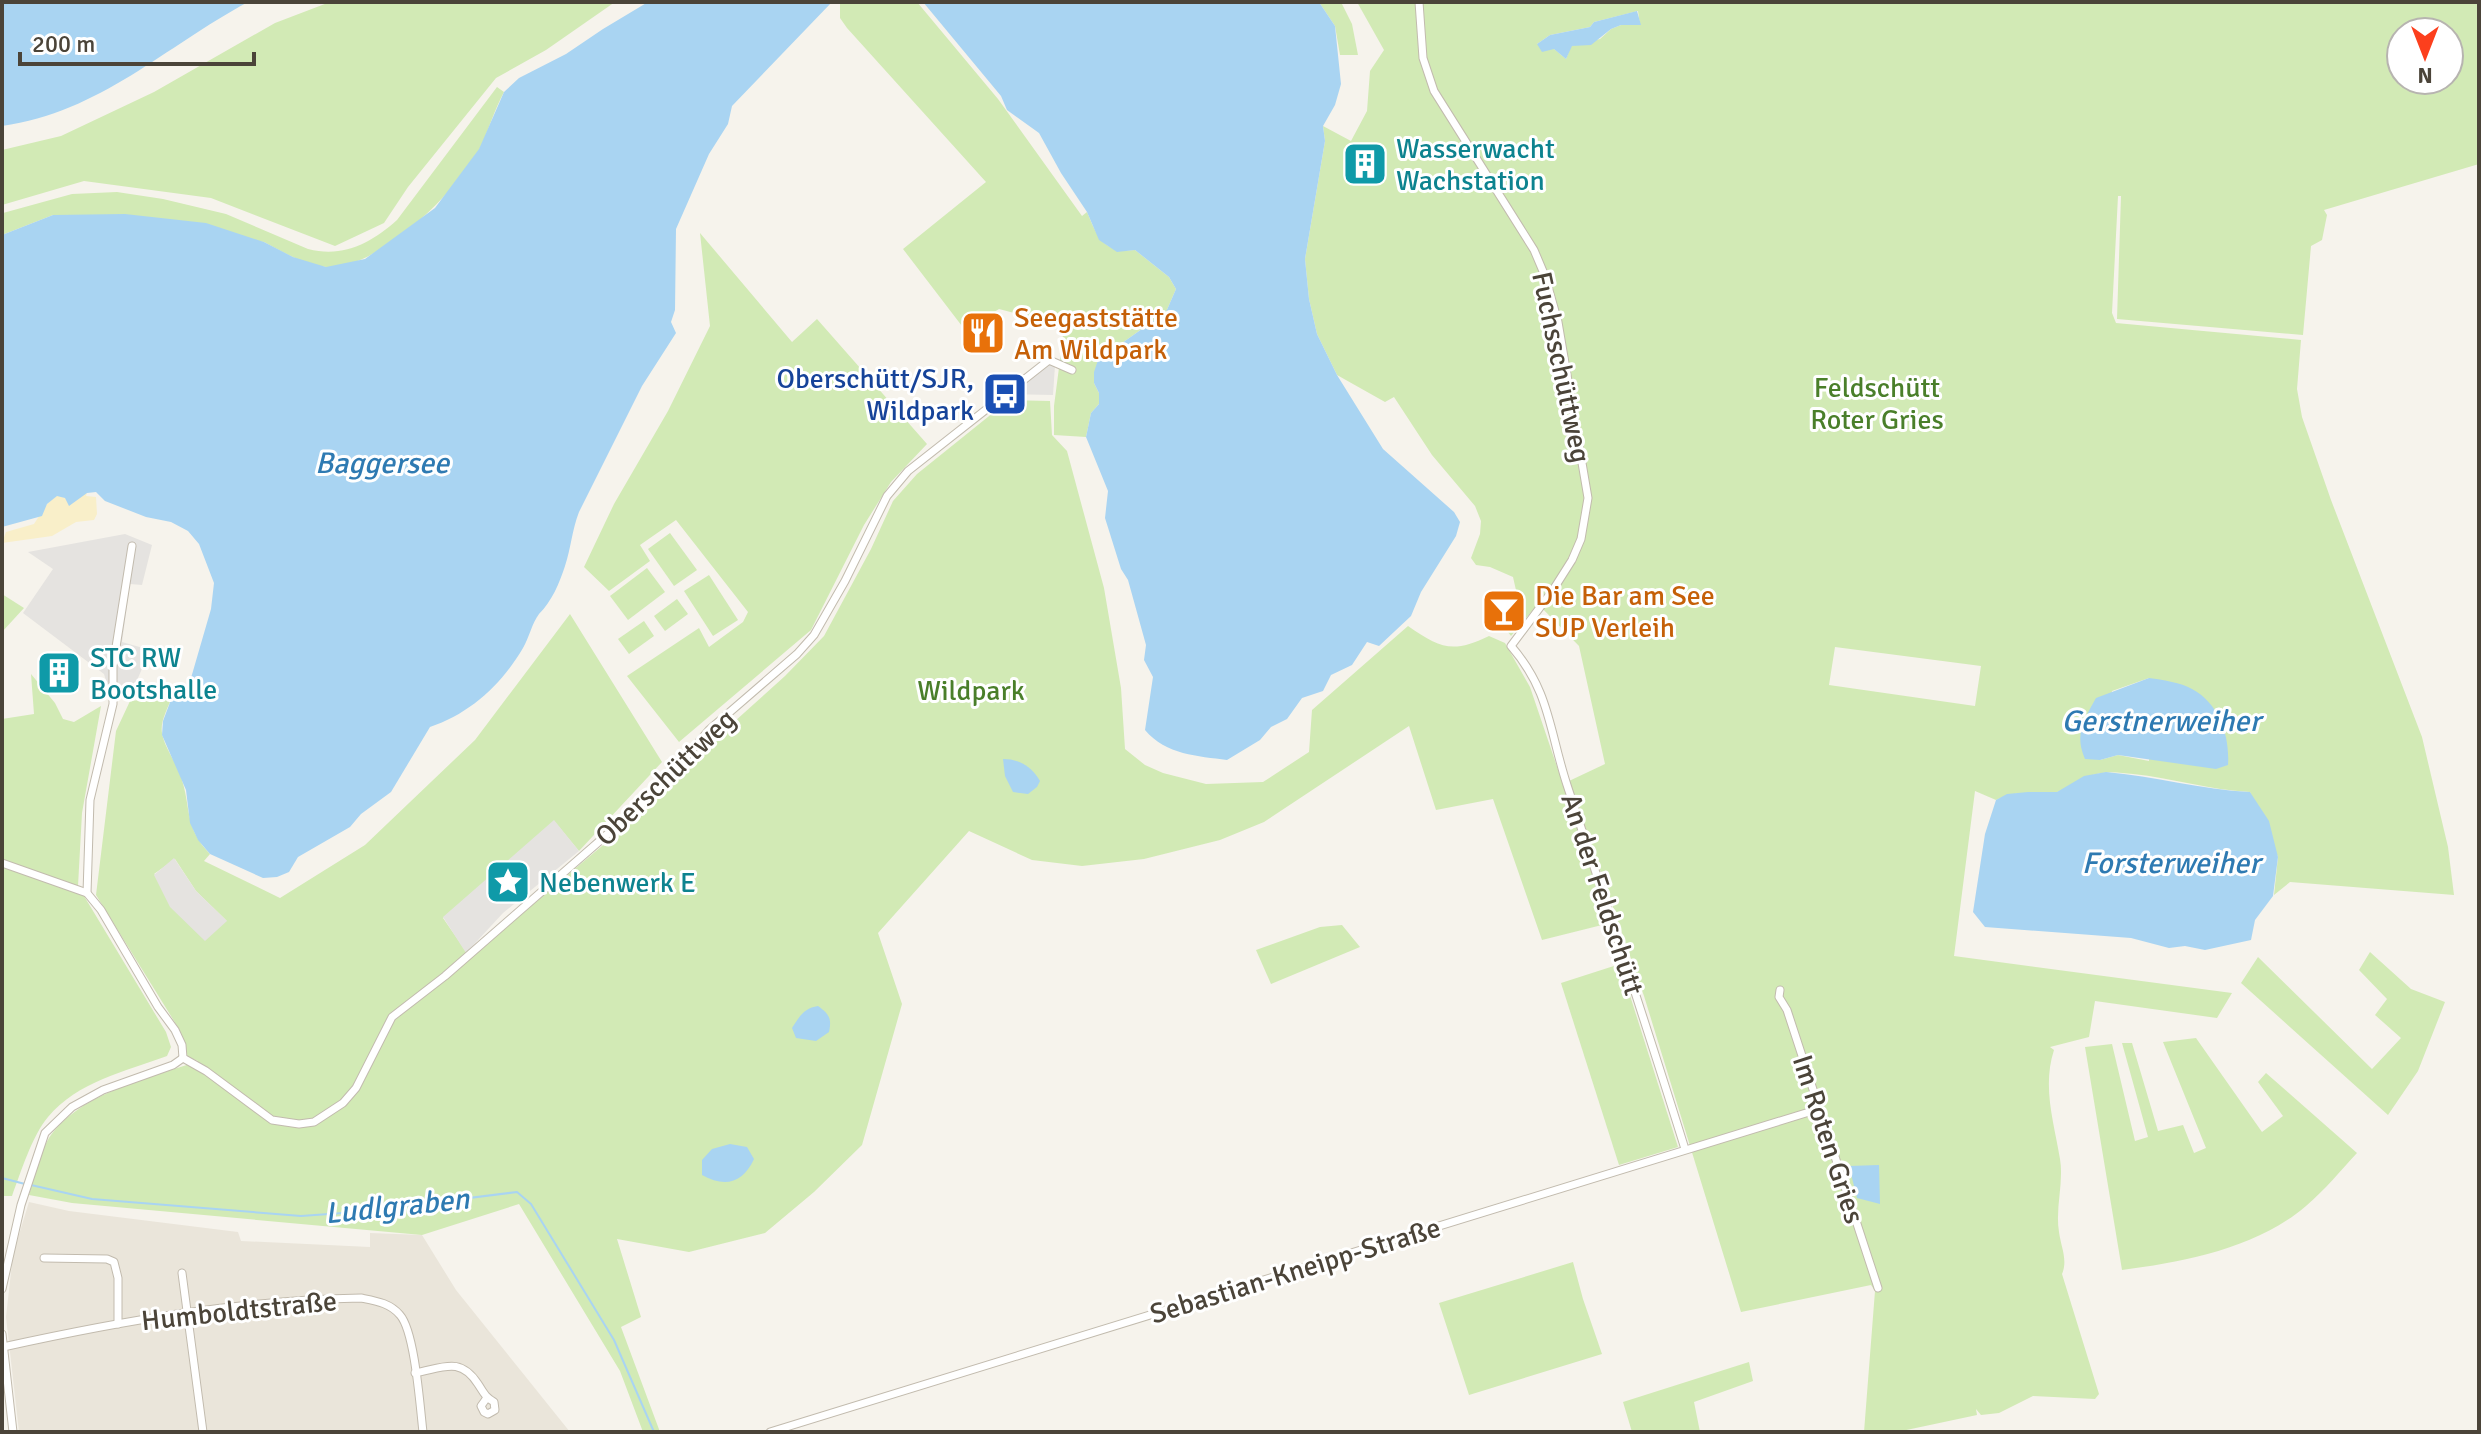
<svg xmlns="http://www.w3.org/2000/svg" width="2481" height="1434" viewBox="0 0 2481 1434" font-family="Signika,sans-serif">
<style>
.residential{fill:#eae5da}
.green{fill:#d2eab5;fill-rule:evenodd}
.sand{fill:#f9efc9}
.parking{fill:#e5e3e0}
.water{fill:#a9d4f2}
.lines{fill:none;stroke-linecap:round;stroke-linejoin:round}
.stream{stroke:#a9d4f2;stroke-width:2}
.street-casing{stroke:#c2bbae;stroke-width:9}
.street{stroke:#fff;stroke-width:7}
.labels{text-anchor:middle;stroke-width:6;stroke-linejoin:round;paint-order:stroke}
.culture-label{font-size:28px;fill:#0d838f;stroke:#fff;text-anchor:start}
.food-label{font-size:28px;fill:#c56008;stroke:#fff;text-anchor:start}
.street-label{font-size:28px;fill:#4b4439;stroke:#fff}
.transit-label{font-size:28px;fill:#164399;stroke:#fff;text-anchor:end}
.park-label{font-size:28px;fill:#4a7f2a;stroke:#fff}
.water-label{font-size:30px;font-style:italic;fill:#2e7ab2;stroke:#fff}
</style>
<rect width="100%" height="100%" fill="#f6f3ec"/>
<polygon class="residential" points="29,1202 69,1211 238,1232 241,1241 370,1247 370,1233 422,1235 456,1290 570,1432 19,1432 6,1317 13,1254"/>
<g class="green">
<polygon points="330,2 615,2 546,50 496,78 408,187 384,223 335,246 211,198 84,181 2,205 2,150 61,136 154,92 275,23"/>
<path d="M840,2H917L998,99L1082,216L1087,212C1098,238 1103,253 1135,250L1169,277L1176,289L1166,312L1098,360L1094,383L1099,393V404L1091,413L1086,437L1054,435V406L1063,337L1057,324L999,309L965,330L903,249L986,182L847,28L840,18Z"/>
<polygon points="1319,2 1341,2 1352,24 1358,55 1340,55 1335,26"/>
<path d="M1357,2H2479V164L2324,210L2327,215L2322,240L2311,246L2303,335L2117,319L2121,196H2118L2112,313L2116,323L2301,340L2297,389L2302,417L2331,500L2422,737L2448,847L2454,895L2290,882L2274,895L2278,857L2250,792C2210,790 2172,778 2133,774C2123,773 2112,771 2102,773C2080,776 2073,788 2057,792C2036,797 2021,788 1996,800L1975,791L1954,956L2232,993L2217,1018L2095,1001L2089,1037L2050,1047L2054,1050C2042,1087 2054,1122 2060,1159C2064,1183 2055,1208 2059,1232C2061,1247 2068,1260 2062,1274L2099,1394L2095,1399L2033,1396L1999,1413L1981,1415L1976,1409L1977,1415L1897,1432H1864L1875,1291L1871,1285L1741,1312L1644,996L1569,781L1605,764L1579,646L1538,604L1511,636L1504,627L1520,608L1513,577L1490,567L1476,565L1471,558L1480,534L1481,521L1475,506L1432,455L1394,397L1385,402L1337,375L1317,334L1309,299L1305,259L1325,141L1323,126L1351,141L1367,111L1370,71L1384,50ZM1638,11L1640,25H1621L1611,29L1600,39L1571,46L1566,59L1553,48L1537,44L1550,35L1590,27L1594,22ZM2401,32H2449V80H2401ZM1835,647L1981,666L1975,706L1829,685ZM2149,678V761L2118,755L2100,760L2112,691Z"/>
<path d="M497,87L504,92C494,111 489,129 480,148C459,190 377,271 326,267C304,265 283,252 264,242L53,215L2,235L3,213L72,194L117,192L163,199L226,214L308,249C344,258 371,243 397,220Z"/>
<polygon points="700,233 792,342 817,319 927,444 891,482 864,525 811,630 679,742 627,676 699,628 709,647 743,622 748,612 676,520 640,545 650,561 609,591 584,567 614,504 668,411 710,326"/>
<path d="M1009,400L1050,401L1052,435L1067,451L1104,588L1121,688L1125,749L1145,765L1163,773L1206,784L1263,782L1309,752L1312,710L1408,626C1440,648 1452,654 1489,636L1505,643L1530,687L1610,923L1542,940L1493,799L1436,810L1409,726L1264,822L1220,840L1144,859L1082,866L1032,860L969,831L878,933L902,1004L862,1145L814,1192L765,1233L689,1252L617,1239L641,1317L621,1327L660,1432H643L620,1371L519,1204L422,1235L72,1203L29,1195C35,1175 40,1148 54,1131C87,1091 151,1078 198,1061L188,1057L179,1029L96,895L116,731L130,701L172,697C168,708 160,721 162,733C164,746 175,761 180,774C192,807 183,826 210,854L204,861L280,898L365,845L475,740L570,614L662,762L579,851L554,821L443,918L470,957L665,793L715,739L785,676L824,636L871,549L893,501L917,474ZM175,859L196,891L227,921L154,874Z"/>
<polygon points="670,533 697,570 674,586 648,549"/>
<polygon points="647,568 665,592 628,620 610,596"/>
<polygon points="709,575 738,620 713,636 684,591"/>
<polygon points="2,594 24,608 2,632"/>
<polygon points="677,599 688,614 665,631 654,616"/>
<polygon points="644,621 654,636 629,654 618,639"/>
<polygon points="31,674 55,703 63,719 74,722 101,706 82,813 78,886 2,860 2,719 34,714"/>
<path d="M2,866L84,896L166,1032L171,1047L167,1056C126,1071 77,1082 48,1117C32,1136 21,1172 12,1196H2Z"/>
<polygon points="1342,925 1360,947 1271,984 1256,950 1320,927"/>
<polygon points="2370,952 2411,989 2445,1002 2418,1071 2388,1115 2241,983 2258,957 2372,1069 2401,1038 2375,1015 2387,999 2359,970"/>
<polygon points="1620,964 1678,1147 1619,1165 1561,983"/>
<path d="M2196,1038L2262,1132L2283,1116L2258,1082L2266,1073L2357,1153C2341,1170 2325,1190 2306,1206C2257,1248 2184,1262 2122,1270L2085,1047L2112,1044L2135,1141L2148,1137L2122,1043H2132L2158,1131L2183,1125L2194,1153L2206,1148L2163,1042Z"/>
<polygon points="1573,1262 1583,1299 1602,1354 1469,1395 1439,1303"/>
<polygon points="1749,1362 1753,1381 1694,1402 1700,1432 1632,1432 1623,1402"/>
</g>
<polygon class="sand" points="87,493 86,496 96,497 97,514 94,520 76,522 52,536 2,543 6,532 34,524 47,504 57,495 65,498"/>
<g class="parking">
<polygon points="1044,364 1055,365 1053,395 1005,394"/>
<polygon points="125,534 152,545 142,585 130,584 122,642 150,650 129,699 108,687 104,674 23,613 53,569 28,552"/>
<polygon points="554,820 579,851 503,913 466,953 443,917"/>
<polygon points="174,858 196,891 227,921 205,941 170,907 154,875"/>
</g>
<g class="water">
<path d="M2,2H248C164,47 101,112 2,126Z"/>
<path d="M648,2H832L732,106L728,124L709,154L676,229L675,310L671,322L676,333L642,386L579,512C572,530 571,548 565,566C559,584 552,601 539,614C532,623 529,638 523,648C502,684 470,714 430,727L391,792L361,814L350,827L298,857L289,872L277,877L263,878L210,854L198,840L190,823L186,790L162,735L163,721L172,697L184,689L191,678L211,609L214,583L199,544L188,531L171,522L146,517L105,501L96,492L87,493L69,506L65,498L57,496L47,504L42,516L2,527V235L53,215L125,214L206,223L264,242L293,257L326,267L365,259L435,208L479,149L504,92L519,78L566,54L603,29Z"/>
<path d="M923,2H1319L1335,26L1341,84L1335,105L1323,126L1325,141L1305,259L1309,299L1317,334L1337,375L1383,449L1454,512L1460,522L1456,536L1421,592L1411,616L1379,646L1367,642L1352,665L1331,675L1323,691L1302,698L1287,719L1271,727L1260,740L1227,760C1198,756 1166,755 1145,730L1153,677L1144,660L1146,645L1128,580L1121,569L1105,518L1108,491L1086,437L1091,413L1099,404V393L1094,383V372L1098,360L1166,312L1176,289L1169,277L1135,250L1117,252L1099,240L1087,212L1061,173L1039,133L1007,110L1001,96Z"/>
<polygon points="1637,11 1641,25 1621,25 1611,29 1591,45 1572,46 1566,59 1554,49 1542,52 1537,44 1550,35 1590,27 1594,22"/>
<path d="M2149,678C2163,680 2179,682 2192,689C2220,704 2230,737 2228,765L2216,769L2118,755L2100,760L2085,759C2074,734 2084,720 2096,698Z"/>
<path d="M1003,759C1020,759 1032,767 1040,781L1037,787L1028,794L1013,792L1005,776Z"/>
<path d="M2106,772C2154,776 2202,790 2250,792L2269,821L2278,857L2273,896L2255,920L2251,940L2205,950L2185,946L2169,948L2131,938L1985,927L1973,912L1985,834L1996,800L2007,794L2028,792H2057L2084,776Z"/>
<path d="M818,1006C829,1014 832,1018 829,1032L816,1041L796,1038L792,1028C799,1017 804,1008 818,1006Z"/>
<path d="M730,1144L747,1147L754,1159C743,1183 725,1188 702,1175V1160L712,1149Z"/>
<polygon points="1879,1165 1880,1204 1857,1198 1849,1166"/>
</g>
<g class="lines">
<g class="stream">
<polyline points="2,1178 25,1184"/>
<polyline points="31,1185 92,1199 301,1216 357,1212 517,1192 531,1204 614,1340 654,1432"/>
</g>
<g class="street-casing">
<g id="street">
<path d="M1419,2L1423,58L1434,91L1534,250L1545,276L1558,322L1588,498L1581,539L1572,560L1553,590L1511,646C1550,691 1549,730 1567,785C1607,906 1647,1027 1685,1149"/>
<polyline points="132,546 113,666 113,704 90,800 87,893 101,910 158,1007 175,1030 182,1045 183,1058"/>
<polyline points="2,863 87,893"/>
<polyline points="1780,990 1779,997 1787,1010 1878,1288"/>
<polyline points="183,1058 206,1071 272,1120 299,1124 314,1122 343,1103 356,1088 392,1017 445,976 658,790 709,730 797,654 814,635 845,581 887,496 908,471 1049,360 1072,370"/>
<polyline points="44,1258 107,1259 114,1262 118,1278 118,1324"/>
<polyline points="182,1273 203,1432"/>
<polyline points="2,1289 21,1205 45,1133 72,1107 103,1090 173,1065 183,1058"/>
<polyline points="2,1334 13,1432"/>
<path d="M3,1347C121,1321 240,1300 361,1298C376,1301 390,1303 400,1315C415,1332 420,1407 423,1432"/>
<path d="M415,1373C443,1368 460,1356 478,1384C484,1393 485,1397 494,1402L495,1410L488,1414L484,1412L481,1406L486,1399"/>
<polyline points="770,1432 1819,1109"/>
</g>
</g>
<use href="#street" class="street"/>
</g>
<defs>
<g id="building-square" transform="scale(2.3)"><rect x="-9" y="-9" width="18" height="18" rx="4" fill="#0f9aa8" stroke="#fff"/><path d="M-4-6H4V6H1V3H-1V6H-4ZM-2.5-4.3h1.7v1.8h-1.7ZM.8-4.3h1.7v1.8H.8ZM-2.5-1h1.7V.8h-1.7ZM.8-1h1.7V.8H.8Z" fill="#fff"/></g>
<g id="restaurant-square" transform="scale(2.3)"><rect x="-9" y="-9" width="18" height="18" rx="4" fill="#e8710a" stroke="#fff"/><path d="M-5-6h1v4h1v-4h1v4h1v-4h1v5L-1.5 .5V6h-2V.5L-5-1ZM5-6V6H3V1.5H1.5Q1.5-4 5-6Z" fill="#fff"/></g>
<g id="bus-square" transform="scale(2.3)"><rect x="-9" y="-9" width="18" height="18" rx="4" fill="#1a4fb4" stroke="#fff"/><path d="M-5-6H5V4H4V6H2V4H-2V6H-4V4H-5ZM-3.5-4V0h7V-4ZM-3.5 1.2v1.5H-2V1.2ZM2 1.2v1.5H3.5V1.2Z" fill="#fff"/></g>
<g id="bar-square" transform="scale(2.3)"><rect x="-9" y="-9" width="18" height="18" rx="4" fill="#e8710a" stroke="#fff"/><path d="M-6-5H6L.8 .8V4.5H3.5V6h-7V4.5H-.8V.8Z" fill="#fff"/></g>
<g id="sight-square" transform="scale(2.3)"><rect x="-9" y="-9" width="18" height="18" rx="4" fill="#0f9aa8" stroke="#fff"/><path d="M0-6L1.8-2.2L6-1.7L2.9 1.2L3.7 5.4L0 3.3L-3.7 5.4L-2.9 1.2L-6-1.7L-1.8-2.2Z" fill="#fff"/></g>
</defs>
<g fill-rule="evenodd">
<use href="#building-square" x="1365" y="164"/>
<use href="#restaurant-square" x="983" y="333"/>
<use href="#bus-square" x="1005" y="394"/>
<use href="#bar-square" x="1504" y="611"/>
<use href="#building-square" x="59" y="673"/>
<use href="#sight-square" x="508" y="882"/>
</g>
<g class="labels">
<g class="culture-label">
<text x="1396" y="158">Wasserwacht<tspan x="1396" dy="32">Wachstation</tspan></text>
<text x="90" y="667">STC RW<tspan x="90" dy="32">Bootshalle</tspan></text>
<text x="539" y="892">Nebenwerk E</text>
</g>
<g class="food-label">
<text x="1014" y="327">Seegaststätte<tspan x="1014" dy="32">Am Wildpark</tspan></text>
<text x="1535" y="605">Die Bar am See<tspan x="1535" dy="32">SUP Verleih</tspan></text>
</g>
<g class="street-label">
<text transform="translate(1562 367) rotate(78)" y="10">Fuchsschüttweg</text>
<text transform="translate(665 777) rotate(-44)" y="10">Oberschüttweg</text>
<text transform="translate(1603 894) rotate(72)" y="10">An der Feldschütt</text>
<text transform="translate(1829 1139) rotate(72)" y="10">Im Roten Gries</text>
<text transform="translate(1295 1270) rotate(-17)" y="10">Sebastian-Kneipp-Straße</text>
<text transform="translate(239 1310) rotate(-6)" y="10">Humboldtstraße</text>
</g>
<g class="transit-label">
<text x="974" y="388">Oberschütt/SJR,<tspan x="974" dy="32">Wildpark</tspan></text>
</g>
<g class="park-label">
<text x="1877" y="397">Feldschütt<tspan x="1877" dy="32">Roter Gries</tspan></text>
<text x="971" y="700">Wildpark</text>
</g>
<g class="water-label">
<text x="382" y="473">Baggersee</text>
<text x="2161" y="731">Gerstnerweiher</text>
<text x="2171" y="873">Forsterweiher</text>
<text transform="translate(397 1206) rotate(-6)" y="10">Ludlgraben</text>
</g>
</g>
<rect width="2481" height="1434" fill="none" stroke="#4b4439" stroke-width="8"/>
<g transform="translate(2425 56) rotate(180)"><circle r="38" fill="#ffffff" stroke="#b7b4b0" stroke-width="2"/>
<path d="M0-6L14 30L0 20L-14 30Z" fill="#fc3f1d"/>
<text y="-12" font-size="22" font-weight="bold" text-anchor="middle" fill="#4b4439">N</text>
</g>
<path d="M20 52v12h234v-12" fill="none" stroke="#4b4439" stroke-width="4"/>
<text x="32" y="52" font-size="24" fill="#4b4439" stroke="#ffffff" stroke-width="6" paint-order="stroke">200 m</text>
</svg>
